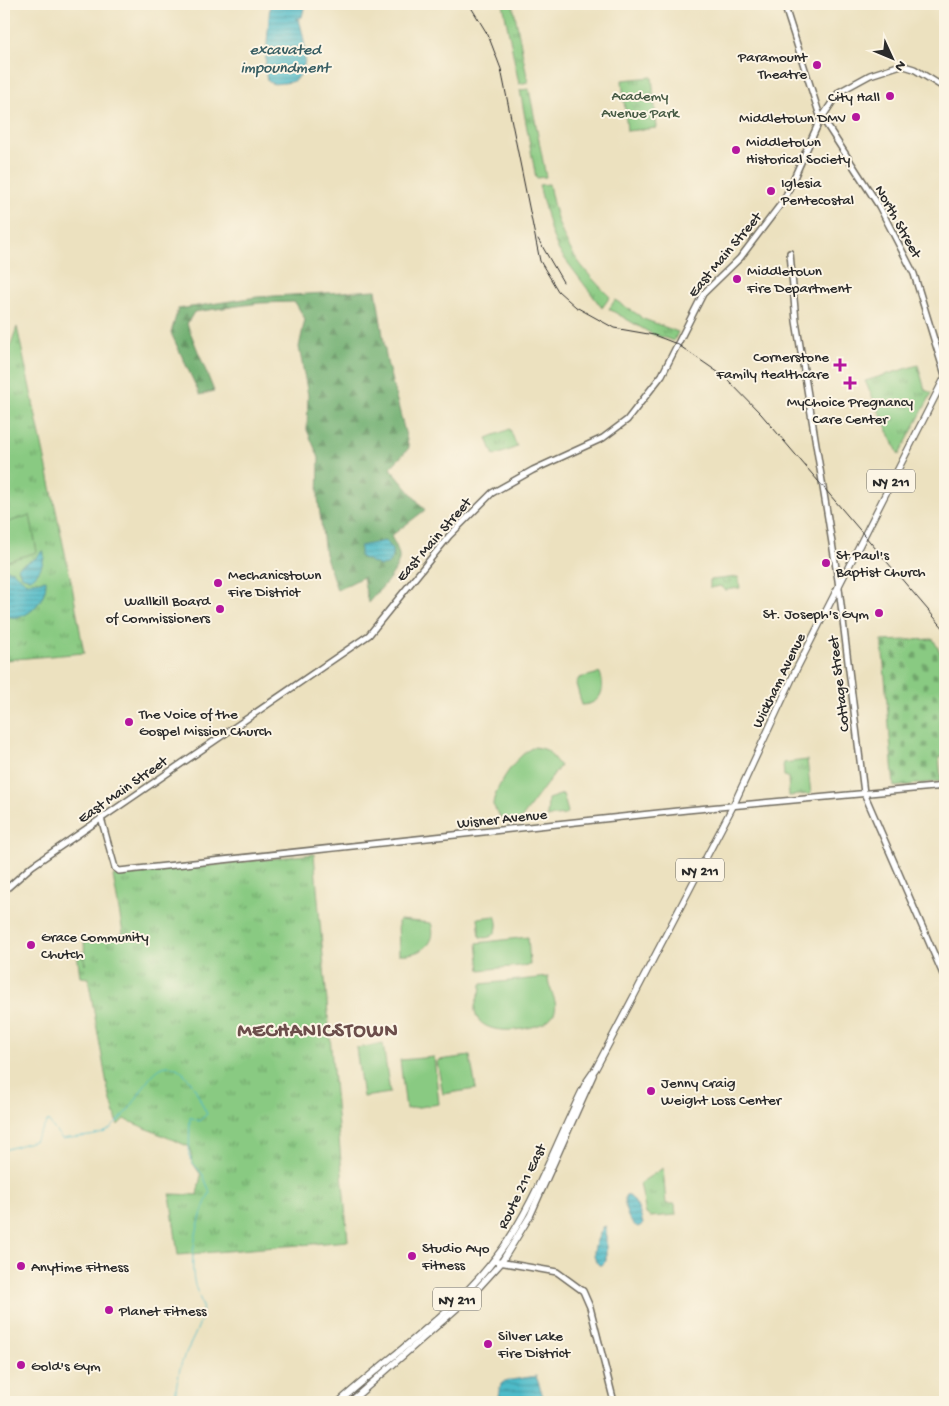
<svg xmlns="http://www.w3.org/2000/svg" width="949" height="1406" viewBox="0 0 949 1406" font-family="'Gochi Hand',sans-serif">
<style>
.grass{fill:url(#grass-tufts);stroke:#5a7a56}
.forest{fill:url(#forest-firs);stroke:#4c6c4e}
.cemetery{fill:url(#cemetery-stones);stroke:#5a7a56}
.pitch{fill:#89ca82;stroke:#5a7a56}
.water{fill:url(#water-rules);stroke:#3c737a}
.lines{fill:none;stroke-linecap:round;stroke-linejoin:round}
.stream{stroke:#4ebbc9;stroke-width:1}
.secondary-casing{stroke:#6f6b5f;stroke-width:8}
.primary-casing{stroke:#6f6b5f;stroke-width:8}
.secondary{stroke:#fff;stroke-width:5}
.primary{stroke:#fff;stroke-width:5.5}
.rail{stroke:#2b2b2b;stroke-width:1}
.poi-dot{fill:#b5179e;stroke:#fcf5e5;stroke-width:2}
.labels{text-anchor:middle;stroke-width:4;stroke-linejoin:round;paint-order:stroke}
.shield{fill:#fcf5e5;stroke:#6a6863;stroke-width:1}
.shield-label{font-size:14px;font-weight:bold;fill:#2b2b2b}
.poi-label{font-size:15px;fill:#2b2b2b;stroke:#fcf5e5;text-anchor:start}
.park-label{font-size:15px;fill:#475b45;stroke:#fcf5e5}
.street-label{font-size:15px;fill:#2b2b2b;stroke:#fcf5e5}
.water-label{font-size:16px;font-style:italic;fill:#375d62;stroke:#fcf5e5}
.district-label{font-size:20px;font-weight:bold;letter-spacing:1px;fill:#6c4e4b;stroke:#fcf5e5}
</style>
<defs>
<pattern id="grass-tufts" width="24" height="20" patternUnits="userSpaceOnUse" patternTransform="scale(1.25)"><rect width="24" height="20" fill="#89ca82"/><path d="M3 7l-1-3M5 7V3M7 7l1-3M15 17l-1-3M17 17v-4M19 17l1-3" fill="none" stroke="#70a46b"/></pattern>
<pattern id="forest-firs" width="22" height="20" patternUnits="userSpaceOnUse" patternTransform="scale(1.25)"><rect width="22" height="20" fill="#6eae70"/><path d="M5 1l3.5 6h-7zM16 11l3.5 6h-7z" fill="#5b8e5c"/></pattern>
<pattern id="cemetery-stones" width="16" height="16" patternUnits="userSpaceOnUse" patternTransform="scale(1.25)"><rect width="16" height="16" fill="#89ca82"/><path d="M2 7V4a2 2 0 0 1 4 0v3zM10 15v-3a2 2 0 0 1 4 0v3z" fill="#70a46b"/></pattern>
<pattern id="water-rules" width="6" height="5" patternUnits="userSpaceOnUse" patternTransform="scale(1.25)"><rect width="6" height="5" fill="#4ebbc9"/><path d="M0 2.5h6" fill="none" stroke="#4198a3"/></pattern>
</defs>
<rect width="100%" height="100%" fill="#fcf5e5"/>
<filter id="ink" filterUnits="userSpaceOnUse"><feTurbulence type="fractalNoise" baseFrequency=".02" numOctaves="2"/><feDisplacementMap in="SourceGraphic" scale="10" xChannelSelector="R" yChannelSelector="G"/><feConvolveMatrix kernelMatrix="1 2 1 2 8 2 1 2 1" color-interpolation-filters="sRGB"/></filter>
<filter id="wash" filterUnits="userSpaceOnUse"><feTurbulence type="fractalNoise" baseFrequency=".0096" numOctaves="4" result="noise"/><feDisplacementMap in="SourceGraphic" scale="20" xChannelSelector="R" yChannelSelector="G"/><feGaussianBlur stdDeviation="1.12" result="paint"/><feColorMatrix in="noise" values="0 0 0 0 0 0 0 0 0 0 0 0 0 0 0 0 0 1.4 0 .05"/><feComposite in="paint" operator="in"/></filter>
<g filter="url(#wash)">
<rect width="100%" height="100%" fill="#ece1bf"/>
<g class="grass">
<polygon points="503,4 513,4 528,82 519,84"/>
<polygon points="652,77 657,128 627,131 622,80"/>
<polygon points="529,89 546,177 536,178 520,90"/>
<path d="M549,184C559,238 571,258 610,297L602,308L559,251L551,232L539,185Z"/>
<polygon points="615,300 640,316 641,318 678,332 674,341 652,334 609,309"/>
<polygon points="17,327 72,586 84,653 4,660 4,364"/>
<polygon points="918,365 925,390 932,393 899,455 865,381"/>
<polygon points="510,429 517,447 494,456 487,438"/>
<polygon points="738,577 740,588 725,590 721,586 710,588 710,580"/>
<polygon points="807,760 811,794 789,796 788,777 784,776 783,763"/>
<polygon points="314,854 348,1241 178,1255 170,1194 197,1195 201,1175 192,1162 190,1147 124,1119 118,1125 108,1090 88,978 80,977 77,952 83,952 85,965 84,939 114,938 123,933 113,876"/>
<polygon points="663,1168 666,1204 675,1204 676,1215 650,1217 646,1214 640,1183"/>
</g>
<path class="forest" d="M376,290L387,362L409,448L390,468L425,510L391,536C394,543 400,551 399,559C397,574 378,591 368,603L363,577L337,590L325,554L318,498L319,458L307,430L308,395L299,347L305,319L295,302L260,303L194,312L187,324L214,391L200,395L171,333L178,309L257,297Z"/>
<polygon class="cemetery" points="933,639 945,661 945,756 939,757 941,781 894,787 882,641"/>
<g class="pitch">
<polygon points="30,515 37,552 4,562 4,527 9,522"/>
<path d="M600,673C606,690 601,704 582,705L576,684L579,678Z"/>
<path d="M535,747L547,750L560,766L518,823L514,820L501,818L493,805C493,789 520,750 535,747Z"/>
<polygon points="563,794 568,812 565,815 547,817 548,799"/>
<path d="M495,916C501,928 494,941 480,937L478,918Z"/>
<path d="M400,920L431,923C439,945 418,956 399,954L398,922Z"/>
<polygon points="528,937 530,965 480,970 477,943"/>
<path d="M548,977C549,996 567,1008 544,1023C526,1031 479,1038 475,1011C474,1000 482,994 481,984Z"/>
<polygon points="383,1044 390,1093 363,1097 356,1048"/>
<polygon points="470,1056 476,1089 443,1094 437,1062 439,1060"/>
<polygon points="434,1057 439,1104 406,1109 400,1060"/>
</g>
<g class="water">
<path d="M270,4H305L302,17L295,19L299,20C305,39 314,82 284,83C277,83 272,86 267,80L265,69Z"/>
<path d="M384,541C394,546 395,557 387,565L380,566L360,557V546Z"/>
<path d="M43,550C47,558 39,576 30,579L21,576L18,567L36,558Z"/>
<path d="M4,569L13,571L26,583L46,580C47,601 25,625 4,615Z"/>
<path d="M627,1194C637,1201 640,1213 643,1224L638,1227C627,1222 624,1208 625,1196Z"/>
<path d="M606,1226V1261L602,1265H599C588,1254 598,1239 603,1227Z"/>
<polygon points="536,1376 545,1402 502,1402 498,1396 501,1384 505,1381"/>
</g>
<g class="lines">
<path class="stream" d="M4,1150L34,1141L48,1121L62,1139C77,1136 98,1138 110,1129C116,1123 123,1116 129,1109C145,1089 161,1041 191,1082C198,1092 201,1104 207,1114L199,1121L190,1117L189,1155L192,1162L203,1175L210,1192C198,1218 188,1257 195,1285C198,1296 204,1303 202,1314C199,1329 190,1344 184,1357C178,1371 176,1387 175,1402"/>
</g>
</g>
<g filter="url(#ink)">
<g class="lines">
<g class="secondary-casing">
<g id="secondary">
<polyline points="784,4 819,113 879,206 914,274 945,375"/>
<polyline points="790,253 796,321 838,580 864,793 945,979"/>
<polyline points="101,818 115,868 119,871 687,810 945,786"/>
<polyline points="4,891 32,866 369,635 449,536 492,493 533,470 603,438 627,420 662,375 703,294 740,258 784,200 819,122 839,92 870,75 901,65 914,69 945,88"/>
<polyline points="493,1261 557,1272 583,1291 590,1307 614,1402"/>
</g>
</g>
<g class="primary-casing">
<g id="primary">
<path d="M339,1402C389,1357 457,1310 497,1256C535,1206 558,1137 587,1081L596,1068L635,994L733,806L796,670L945,377"/>
<polyline points="350,1402 471,1296 501,1263 530,1216 593,1075"/>
</g>
</g>
<use href="#secondary" class="secondary"/>
<use href="#primary" class="primary"/>
<g class="rail">
<polyline points="469,4 488,35 501,69 540,261 558,291 576,307 614,328 654,335 677,344 725,377 761,414 945,630"/>
<polyline points="538,239 563,282"/>
</g>
</g>
</g>
<g class="poi-dot">
<circle cx="817" cy="65" r="5"/>
<circle cx="890" cy="96" r="5"/>
<circle cx="856" cy="117" r="5"/>
<circle cx="736" cy="150" r="5"/>
<circle cx="771" cy="191" r="5"/>
<circle cx="737" cy="279" r="5"/>
<path d="M837.5 357.5h5v5h5v5h-5v5h-5v-5h-5v-5h5z"/>
<path d="M847.5 375.5h5v5h5v5h-5v5h-5v-5h-5v-5h5z"/>
<circle cx="826" cy="563" r="5"/>
<circle cx="218" cy="583" r="5"/>
<circle cx="220" cy="609" r="5"/>
<circle cx="879" cy="613" r="5"/>
<circle cx="129" cy="722" r="5"/>
<circle cx="31" cy="945" r="5"/>
<circle cx="651" cy="1091" r="5"/>
<circle cx="412" cy="1256" r="5"/>
<circle cx="21" cy="1266" r="5"/>
<circle cx="109" cy="1310" r="5"/>
<circle cx="488" cy="1344" r="5"/>
<circle cx="21" cy="1365" r="5"/>
</g>
<g class="labels">
<g class="shield">
<rect x="867" y="469.5" width="48" height="23" rx="4"/>
<rect x="676" y="858.5" width="48" height="23" rx="4"/>
<rect x="433" y="1287.5" width="48" height="23" rx="4"/>
</g>
<g class="shield-label">
<text x="891" y="486">NY 211</text>
<text x="700" y="875">NY 211</text>
<text x="457" y="1304">NY 211</text>
</g>
<g class="poi-label">
<text x="807" y="61" text-anchor="end">Paramount<tspan x="807" dy="17">Theatre</tspan></text>
<text x="880" y="101" text-anchor="end">City Hall</text>
<text x="846" y="122" text-anchor="end">Middletown DMV</text>
<text x="746" y="146">Middletown<tspan x="746" dy="17">Historical Society</tspan></text>
<text x="781" y="187">Iglesia<tspan x="781" dy="17">Pentecostal</tspan></text>
<text x="747" y="275">Middletown<tspan x="747" dy="17">Fire Department</tspan></text>
<text x="829" y="361" text-anchor="end">Cornerstone<tspan x="829" dy="17">Family Healthcare</tspan></text>
<text x="850" y="406" text-anchor="middle">MyChoice Pregnancy<tspan x="850" dy="17">Care Center</tspan></text>
<text x="836" y="559">St Paul's<tspan x="836" dy="17">Baptist Church</tspan></text>
<text x="228" y="579">Mechanicstown<tspan x="228" dy="17">Fire District</tspan></text>
<text x="210" y="605" text-anchor="end">Wallkill Board<tspan x="210" dy="17">of Commissioners</tspan></text>
<text x="869" y="618" text-anchor="end">St. Joseph's Gym</text>
<text x="139" y="718">The Voice of the<tspan x="139" dy="17">Gospel Mission Church</tspan></text>
<text x="41" y="941">Grace Community<tspan x="41" dy="17">Chutch</tspan></text>
<text x="661" y="1087">Jenny Craig<tspan x="661" dy="17">Weight Loss Center</tspan></text>
<text x="422" y="1252">Studio Ayo<tspan x="422" dy="17">Fitness</tspan></text>
<text x="31" y="1271">Anytime Fitness</text>
<text x="119" y="1315">Planet Fitness</text>
<text x="498" y="1340">Silver Lake<tspan x="498" dy="17">Fire District</tspan></text>
<text x="31" y="1370">Gold's Gym</text>
</g>
<g class="park-label">
<text x="640" y="100">Academy<tspan x="640" dy="17">Avenue Park</tspan></text>
</g>
<g class="street-label">
<text transform="translate(899 221) rotate(61)" y="5">North Street</text>
<text transform="translate(724 254) rotate(-50)" y="5">East Main Street</text>
<text transform="translate(433 539) rotate(-49)" y="5">East Main Street</text>
<text transform="translate(778 680) rotate(-64)" y="5">Wickham Avenue</text>
<text transform="translate(838 684) rotate(-97)" y="5">Cottage Street</text>
<text transform="translate(122 789) rotate(-35)" y="5">East Main Street</text>
<text transform="translate(502 818) rotate(-6)" y="5">Wisner Avenue</text>
<text transform="translate(521 1186) rotate(-64)" y="5">Route 211 East</text>
</g>
<g class="water-label">
<text x="285" y="54">excavated<tspan x="285" dy="18">impoundment</tspan></text>
</g>
<g class="district-label">
<text x="318" y="1036">MECHANICSTOWN</text>
</g>
</g>
<rect width="949" height="1406" fill="none" stroke="#fcf5e5" stroke-width="20"/>
<g transform="translate(892 58) rotate(134)" stroke="#fcf5e5" stroke-width="4" paint-order="stroke">
<path d="M0-4L9 19L0 12L-9 19Z" fill="#2b2b2b"/>
<text y="-8" font-size="14" font-weight="bold" text-anchor="middle" fill="#2b2b2b">N</text>
</g>
</svg>
